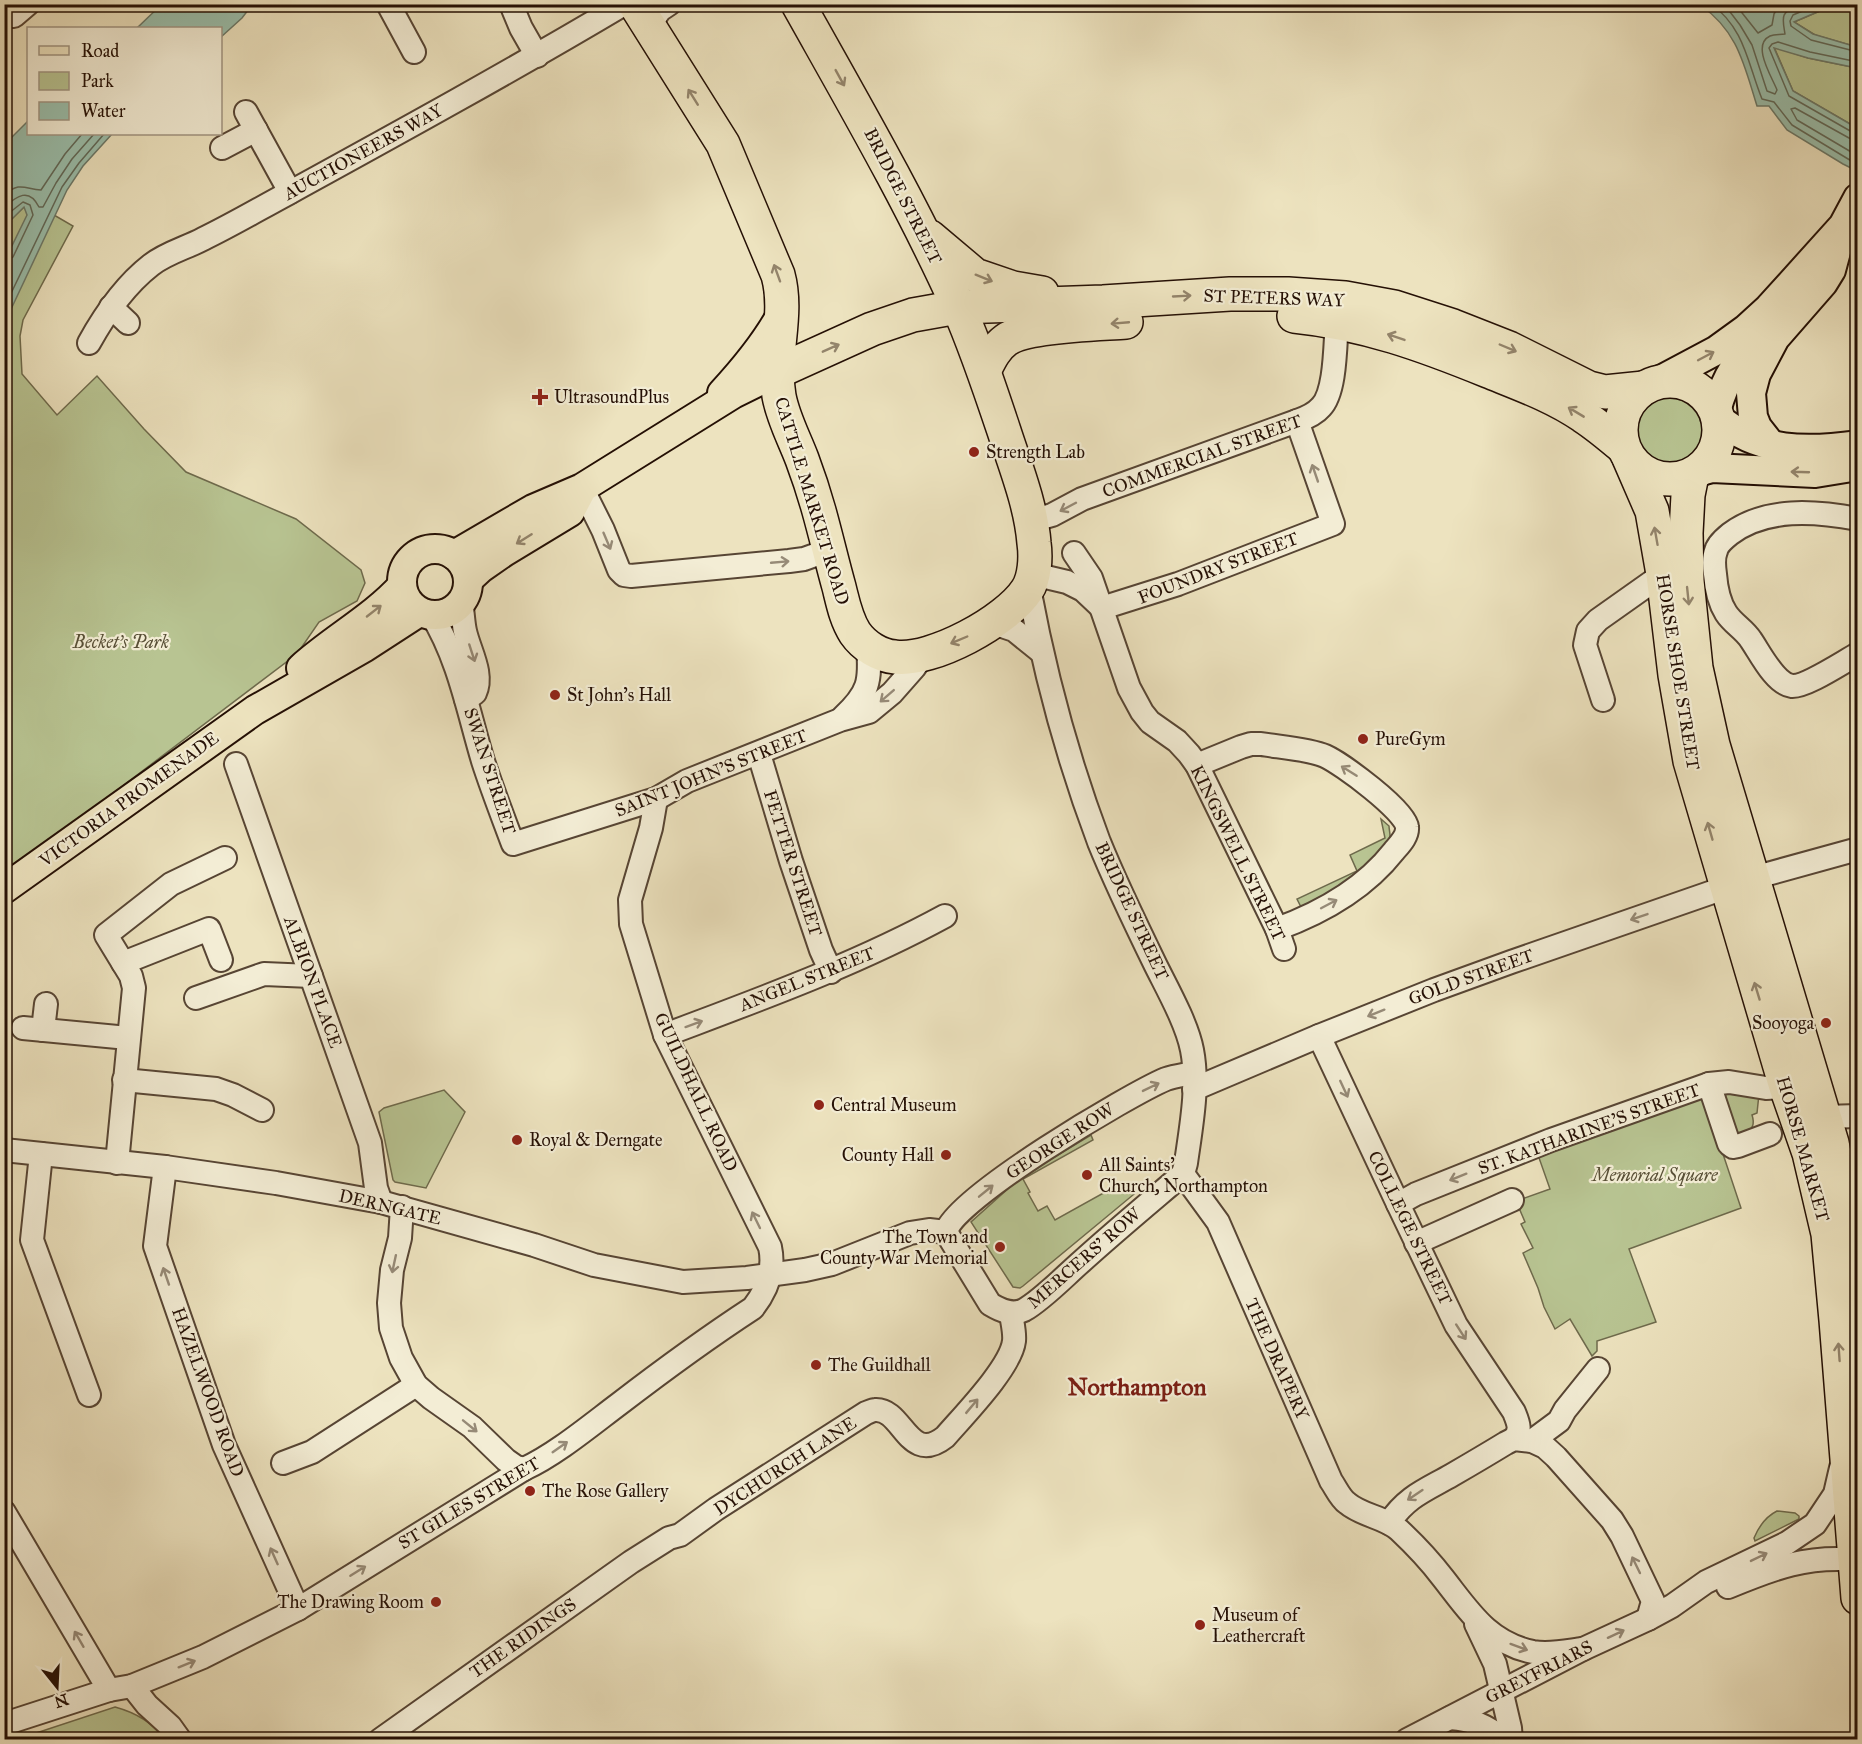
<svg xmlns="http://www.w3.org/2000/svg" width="1862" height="1744" viewBox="0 0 1862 1744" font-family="'IM FELL Great Primer',serif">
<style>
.green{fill:#b8c492;stroke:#6e6a4c;stroke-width:1.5}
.water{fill:#9abfac;stroke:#6b7969;stroke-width:1.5}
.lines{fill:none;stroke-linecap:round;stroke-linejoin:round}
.shore{stroke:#606858;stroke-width:1.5}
.minor-casing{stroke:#574534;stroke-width:26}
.major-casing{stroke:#251005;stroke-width:32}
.highway-casing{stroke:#251005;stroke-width:36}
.minor{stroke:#f3edd5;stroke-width:22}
.major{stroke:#ede3bf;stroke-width:28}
.highway{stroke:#ede3bf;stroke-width:33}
.oneway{stroke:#93846b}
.oneway2{stroke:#968a77}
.poi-dot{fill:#8f2418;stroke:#f3edd5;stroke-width:2}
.labels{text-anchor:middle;stroke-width:4.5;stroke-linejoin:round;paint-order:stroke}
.street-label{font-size:18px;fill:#251005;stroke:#f3edd5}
.poi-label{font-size:18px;fill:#251005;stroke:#f3edd5;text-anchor:start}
.park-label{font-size:18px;font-style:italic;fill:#584f36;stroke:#f3edd5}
.district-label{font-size:24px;font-weight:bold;fill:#7a1f14;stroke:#f3edd5}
</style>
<rect width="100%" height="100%" fill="#ede3bf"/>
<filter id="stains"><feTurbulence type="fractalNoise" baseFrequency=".00333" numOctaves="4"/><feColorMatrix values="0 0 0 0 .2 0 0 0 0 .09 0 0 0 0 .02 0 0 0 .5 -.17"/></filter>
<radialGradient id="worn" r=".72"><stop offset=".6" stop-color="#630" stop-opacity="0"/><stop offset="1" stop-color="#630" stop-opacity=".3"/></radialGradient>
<g class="green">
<polygon points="1828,5 1857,5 1857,47 1815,35 1794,22 1822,10"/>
<polygon points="1774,47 1808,58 1857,68 1857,128 1793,91"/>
<polygon points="24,207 54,215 73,226 23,320 20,336 22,374 57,415 97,376 144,429 186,472 296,519 361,570 365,583 357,601 319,622 297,654 5,875 4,226"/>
<circle cx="1669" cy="431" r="33"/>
<path d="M1381,819L1389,826C1389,829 1390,832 1390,836C1387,863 1325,897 1303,911L1297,899L1357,871L1350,855L1385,838Z"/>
<polygon points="444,1090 465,1112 426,1188 395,1182 393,1180 379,1112 384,1108"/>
<polygon points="1702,1091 1741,1208 1629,1249 1656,1322 1597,1341 1597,1351 1592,1356 1570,1319 1555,1329 1544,1307 1538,1288 1523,1253 1533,1248 1521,1224 1525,1222 1516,1201 1550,1189 1538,1155"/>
<path d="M1724,1091L1759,1094L1757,1113L1752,1115C1755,1124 1753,1129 1744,1135L1732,1134L1721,1095Z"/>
<polygon points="1091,1135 1093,1140 1023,1179 1030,1192 1028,1193 1038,1211 1047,1206 1055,1220 1116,1186 1121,1193 1135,1185 1139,1190 1023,1286 1020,1288 1013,1287 971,1222 1021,1177"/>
<path d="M1777,1511L1795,1513L1799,1516V1519L1755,1541L1754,1538C1759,1526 1765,1517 1777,1511Z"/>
<path d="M115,1707C137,1713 152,1723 167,1739L15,1740Z"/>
</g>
<g class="water">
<polygon points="162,4 252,4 252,5 242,18 221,37 220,28 137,28"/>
<path d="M1777,5H1828L1822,10L1794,22L1813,34L1857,47V68L1808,58L1774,48L1793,91L1857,128V171L1843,164L1787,130L1769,106H1757C1744,65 1738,31 1700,5Z"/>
<polygon points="28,121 28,134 112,134 83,166 67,190 5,322 5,260 27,215 24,207 5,226 5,144"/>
</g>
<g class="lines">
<g class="shore">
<path d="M1711,4C1745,28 1748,65 1762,99L1774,102L1792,125L1858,165"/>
<path d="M1724,4L1740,25L1752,45L1767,91L1775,94L1777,90C1772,77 1751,45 1770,36C1775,34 1780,35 1785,34C1782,16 1780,13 1800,4"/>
<polyline points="1735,4 1758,33 1772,25 1774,14 1780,4"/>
<polyline points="1819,4 1793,15 1790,21 1791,26 1811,40 1858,52"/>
<polyline points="1858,62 1810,52 1778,42 1772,44 1769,48 1789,96 1852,132 1858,132"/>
<polyline points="1858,140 1849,138 1795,108 1791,109 1797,120 1858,156"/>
<path d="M4,195C20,181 25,189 41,190L65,154L82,134"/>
<path d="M4,207C17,196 29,187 39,207H43L56,183L72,159L94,134"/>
<polyline points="4,217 23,202 30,205 33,215 13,257 9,260 4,261"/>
<polyline points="4,308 62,187 79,163 104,134"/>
</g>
<g class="minor-casing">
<g id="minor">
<polyline points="388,4 414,52"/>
<polyline points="511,4 521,28 537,56"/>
<polyline points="4,11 7,16 14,16 28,4"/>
<polyline points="649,26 660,10 669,4"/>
<polyline points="246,112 290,192"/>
<polyline points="222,148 256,130"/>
<polyline points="111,307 128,323"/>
<path d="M89,343C105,314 124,286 151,265C166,253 186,248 203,239C232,225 259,209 287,194C400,132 513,70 624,4"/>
<polyline points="582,488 603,530 619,570 624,575 631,576 789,561 804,559 829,550"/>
<path d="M1858,519C1815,511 1766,507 1730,534C1725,538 1717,545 1716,551C1713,558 1714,567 1715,574C1716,587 1719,602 1726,613C1733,624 1744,629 1751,640C1760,653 1775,684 1792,686C1806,687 1843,662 1858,654"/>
<path d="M1031,521L1052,515L1082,499L1297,421C1306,418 1315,414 1321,407C1336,392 1335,343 1337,321"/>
<polyline points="1074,553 1091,578 1129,688 1142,712 1150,722 1177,741 1189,754 1197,765 1277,929 1284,949"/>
<polyline points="1033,574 1067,582 1083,590 1101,607"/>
<path d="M1029,588C1045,674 1068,760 1099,842C1116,884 1136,925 1156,966C1168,990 1187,1024 1192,1050C1199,1086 1191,1127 1186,1163L1183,1174"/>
<path d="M461,602C463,612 463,622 465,631C469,650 484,674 475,693L466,699"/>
<polyline points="1102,608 1178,584 1333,524 1297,421"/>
<path d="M431,614C459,659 468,711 483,761C492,789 503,817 513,844L656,799L687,781L840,720L869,712L892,693L914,668L923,655"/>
<polyline points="993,623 1014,630 1040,651"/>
<polyline points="1603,700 1585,645 1588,631 1598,620 1663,574"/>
<path d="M843,717C869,693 871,681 868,647"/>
<polyline points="759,754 791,861 821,950 831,972"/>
<polyline points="236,764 370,1143 376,1188 381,1202"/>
<path d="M1197,765L1241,747L1251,744H1261C1279,747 1309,749 1325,756C1341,763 1406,811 1407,827C1408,836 1400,844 1394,851C1365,888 1321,913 1277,929"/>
<polyline points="123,963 209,929 221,960"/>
<polyline points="196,998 264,974 311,976"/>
<polyline points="23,1028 128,1038"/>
<polyline points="43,1030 46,1004"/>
<path d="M665,1035C760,999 855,965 945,916"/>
<path d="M1319,1036L1398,1204L1456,1325L1514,1412C1518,1422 1522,1430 1514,1439"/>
<polyline points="124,1080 216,1089 233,1095 262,1110"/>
<polyline points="1709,1084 1729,1144 1733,1147 1738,1146 1770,1134"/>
<polyline points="1194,1089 1319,1036 1434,990 1511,962 1753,878 1858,849"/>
<polyline points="1811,1114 1824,1117 1858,1116"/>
<polyline points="4,1150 165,1167 276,1183 381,1202 534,1245 594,1265 683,1282 747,1278 805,1270 832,1264 910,1233 929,1230 946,1232"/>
<polyline points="41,1154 32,1240 89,1395"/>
<polyline points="117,1163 134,988 131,976 106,935 171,884 225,858"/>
<polyline points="165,1167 155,1246 224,1445 298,1609"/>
<path d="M1183,1174L1218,1222L1331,1481C1336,1488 1340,1498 1347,1503C1362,1516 1385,1517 1399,1530C1415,1545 1430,1561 1443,1578C1469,1611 1488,1643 1533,1652C1550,1655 1567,1651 1583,1649"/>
<polyline points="1398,1204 1416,1194 1551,1140 1709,1084 1729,1082 1766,1088 1786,1087"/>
<polyline points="402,1207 400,1238 392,1270 389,1303 391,1328 401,1358 416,1385 431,1398 472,1427 506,1460 516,1467 524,1469"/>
<path d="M946,1232L990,1304C1000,1310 1012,1316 1024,1310C1042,1300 1065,1276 1081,1262C1114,1232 1149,1203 1183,1174"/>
<path d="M946,1232C953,1199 1130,1094 1166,1079C1175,1076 1184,1075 1193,1073"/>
<polyline points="1416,1243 1512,1200"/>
<polyline points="1532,1441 1559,1421 1565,1410 1598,1369"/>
<polyline points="283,1463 312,1452 416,1385"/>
<polyline points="4,1512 109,1690"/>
<path d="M1389,1523C1407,1496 1426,1490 1452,1475C1471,1464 1488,1454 1506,1443L1514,1439L1532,1441L1545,1447L1556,1457L1612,1520L1622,1536L1653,1601L1648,1619"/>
<path d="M1728,1587C1774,1568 1807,1555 1858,1560"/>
<polyline points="1476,1624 1495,1664 1510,1728 1511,1740"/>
<polyline points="132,1686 147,1705 170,1726 180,1740"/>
<path d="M1450,1718C1474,1720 1485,1725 1505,1740"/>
<path d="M4,1724L109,1690L132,1686L203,1657L298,1609L524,1469C555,1455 591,1425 619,1404C662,1371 707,1338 753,1308C767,1290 775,1270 770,1247L665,1035L631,924L630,900L651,828L656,799"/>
<path d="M380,1740L631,1562L669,1538L680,1535L716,1509L866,1413C869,1412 872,1410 875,1410C903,1408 908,1466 945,1437C964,1415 1011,1367 1014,1341C1015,1332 1012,1322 1011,1313"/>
<polyline points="1407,1740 1583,1649 1648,1619 1672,1606 1706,1582 1787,1543 1815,1524 1835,1494 1841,1468"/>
</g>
</g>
<g class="major-casing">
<g id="major">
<polyline points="1655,383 1717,350 1746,329 1769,308 1843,226 1858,198"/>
<path d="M722,393C745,368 766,343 782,313"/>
<path d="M1716,411C1726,374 1740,358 1765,330"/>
<path d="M1718,418C1759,453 1807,452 1858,445"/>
<polyline points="1771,445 1757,427 1753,417 1751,393 1756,374 1775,338 1823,283 1831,270 1838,244"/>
<polyline points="1697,472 1712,468 1815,473 1858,466"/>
<circle cx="435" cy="582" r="33"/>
<polyline points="454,555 533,509 582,488 733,394 777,372"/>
<polyline points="468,580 481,568 504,552 570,512 580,493"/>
<path d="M301,668C333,639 373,618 402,586"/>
<polyline points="4,889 255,710 365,647 419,612"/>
</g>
</g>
<g class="highway-casing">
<g id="highway">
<path d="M635,4L723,144L778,275C789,315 772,355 779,396C783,418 794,438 802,459C808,475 814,493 819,511C826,536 832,562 839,587C843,603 846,619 855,633C864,646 880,656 895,657C932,662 1007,621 1027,590C1035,578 1036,557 1034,543C1031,505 1016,468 1004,431C990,389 976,347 958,306C911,202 854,104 798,4"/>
<polyline points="930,237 975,275 1013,288 1042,293"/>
<path d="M1294,316C1364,323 1424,345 1488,371C1520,384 1554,396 1583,416C1597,425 1610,436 1623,447"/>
<path d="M984,371C990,359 995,348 1006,340C1026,325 1098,324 1126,322"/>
<polyline points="777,372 872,329 913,315 958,307 1103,302 1230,294 1288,294 1345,298 1394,307 1453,326 1509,348 1589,388 1605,392 1644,388"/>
<circle cx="1670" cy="430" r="49"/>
<polyline points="1629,458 1652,511 1663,574 1675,675 1690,761 1786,1087 1809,1153 1828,1234 1836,1320 1858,1598"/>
<polyline points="1692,475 1688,495 1686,533 1687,581 1696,668 1713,745 1832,1143 1850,1234 1858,1291"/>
</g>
</g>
<use href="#minor" class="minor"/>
<use href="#major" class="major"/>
<use href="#highway" class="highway"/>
</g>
<defs><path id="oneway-shaft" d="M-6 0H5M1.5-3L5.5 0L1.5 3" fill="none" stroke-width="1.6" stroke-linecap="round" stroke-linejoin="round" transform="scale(1.5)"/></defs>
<g class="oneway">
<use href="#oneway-shaft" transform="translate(840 78) rotate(61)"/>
<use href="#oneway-shaft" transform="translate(693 97) rotate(-122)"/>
<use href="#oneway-shaft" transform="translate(777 273) rotate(-110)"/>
<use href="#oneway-shaft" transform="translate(984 278) rotate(22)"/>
<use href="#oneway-shaft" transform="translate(1182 296) rotate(-3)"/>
<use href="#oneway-shaft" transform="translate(1120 323) rotate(175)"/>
<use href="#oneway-shaft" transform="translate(1396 337) rotate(-161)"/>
<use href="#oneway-shaft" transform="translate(831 348) rotate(-24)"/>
<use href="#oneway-shaft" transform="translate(1508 348) rotate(23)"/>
<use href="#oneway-shaft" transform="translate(1706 356) rotate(-28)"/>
<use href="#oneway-shaft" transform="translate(1576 412) rotate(-149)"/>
<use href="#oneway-shaft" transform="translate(1800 472) rotate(-178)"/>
<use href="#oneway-shaft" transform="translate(1656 536) rotate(-100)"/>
<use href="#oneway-shaft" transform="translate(524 539) rotate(148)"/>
<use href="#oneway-shaft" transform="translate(1688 596) rotate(84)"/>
<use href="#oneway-shaft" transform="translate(374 611) rotate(-38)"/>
<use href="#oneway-shaft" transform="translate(959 640) rotate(157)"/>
<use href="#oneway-shaft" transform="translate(1710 831) rotate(-106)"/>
<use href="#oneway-shaft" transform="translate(1757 991) rotate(-107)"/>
<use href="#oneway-shaft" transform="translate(1839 1352) rotate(-94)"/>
</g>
<g class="oneway2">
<use href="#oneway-shaft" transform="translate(1315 473) rotate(-109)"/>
<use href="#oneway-shaft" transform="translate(1068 507) rotate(152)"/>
<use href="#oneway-shaft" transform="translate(607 541) rotate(67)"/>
<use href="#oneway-shaft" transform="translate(780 562) rotate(-5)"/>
<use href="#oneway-shaft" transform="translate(472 653) rotate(72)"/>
<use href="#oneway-shaft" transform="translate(887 696) rotate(139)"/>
<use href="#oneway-shaft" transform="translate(1349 771) rotate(-148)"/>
<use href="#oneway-shaft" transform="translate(1329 904) rotate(-28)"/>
<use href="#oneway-shaft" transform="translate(1639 917) rotate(161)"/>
<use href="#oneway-shaft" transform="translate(1376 1013) rotate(158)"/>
<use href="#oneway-shaft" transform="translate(694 1024) rotate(-20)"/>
<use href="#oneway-shaft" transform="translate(1151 1087) rotate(-26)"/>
<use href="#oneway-shaft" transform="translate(1344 1089) rotate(65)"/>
<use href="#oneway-shaft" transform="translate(1458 1177) rotate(158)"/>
<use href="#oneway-shaft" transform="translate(986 1191) rotate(-39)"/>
<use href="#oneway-shaft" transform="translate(756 1220) rotate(-116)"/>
<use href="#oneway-shaft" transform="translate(394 1264) rotate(102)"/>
<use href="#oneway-shaft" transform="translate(166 1276) rotate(-109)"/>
<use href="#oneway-shaft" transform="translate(1461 1332) rotate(57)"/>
<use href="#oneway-shaft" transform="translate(972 1406) rotate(-50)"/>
<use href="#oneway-shaft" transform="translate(470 1426) rotate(39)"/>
<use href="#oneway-shaft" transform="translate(560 1447) rotate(-35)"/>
<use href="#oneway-shaft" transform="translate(1415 1495) rotate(146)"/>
<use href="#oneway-shaft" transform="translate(274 1556) rotate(-114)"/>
<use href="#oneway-shaft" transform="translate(1759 1557) rotate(-26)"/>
<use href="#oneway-shaft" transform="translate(1636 1565) rotate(-116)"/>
<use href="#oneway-shaft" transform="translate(358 1571) rotate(-32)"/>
<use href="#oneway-shaft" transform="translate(1616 1634) rotate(-25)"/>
<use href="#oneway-shaft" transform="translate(79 1639) rotate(-120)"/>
<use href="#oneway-shaft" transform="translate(1519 1647) rotate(20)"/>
<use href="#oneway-shaft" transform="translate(187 1664) rotate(-22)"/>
</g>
<g class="poi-dot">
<path d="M537 388h6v6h6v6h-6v6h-6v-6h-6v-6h6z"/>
<circle cx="974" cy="452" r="6"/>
<circle cx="555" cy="695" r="6"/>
<circle cx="1363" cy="739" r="6"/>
<circle cx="1826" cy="1023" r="6"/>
<circle cx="819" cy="1105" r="6"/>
<circle cx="517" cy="1140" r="6"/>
<circle cx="946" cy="1155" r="6"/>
<circle cx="1087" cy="1175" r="6"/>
<circle cx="1000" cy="1247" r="6"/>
<circle cx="816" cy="1365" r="6"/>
<circle cx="530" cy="1491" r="6"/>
<circle cx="436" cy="1602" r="6"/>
<circle cx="1200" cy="1625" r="6"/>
</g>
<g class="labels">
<g class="street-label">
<text transform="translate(363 152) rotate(-29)" y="6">AUCTIONEERS WAY</text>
<text transform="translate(903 196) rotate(63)" y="6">BRIDGE STREET</text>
<text transform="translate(1274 298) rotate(2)" y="6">ST PETERS WAY</text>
<text transform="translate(1202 456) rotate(-20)" y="6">COMMERCIAL STREET</text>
<text transform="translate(812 501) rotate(73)" y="6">CATTLE MARKET ROAD</text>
<text transform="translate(1218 568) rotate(-21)" y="6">FOUNDRY STREET</text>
<text transform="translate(1678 672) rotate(81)" y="6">HORSE SHOE STREET</text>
<text transform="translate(490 771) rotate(72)" y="6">SWAN STREET</text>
<text transform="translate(711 773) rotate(-22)" y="6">SAINT JOHN'S STREET</text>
<text transform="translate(129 799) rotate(-36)" y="6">VICTORIA PROMENADE</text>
<text transform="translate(1238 853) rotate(64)" y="6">KINGSWELL STREET</text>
<text transform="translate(793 863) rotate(72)" y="6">FETTER STREET</text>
<text transform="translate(1132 911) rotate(65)" y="6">BRIDGE STREET</text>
<text transform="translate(1471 977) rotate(-20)" y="6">GOLD STREET</text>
<text transform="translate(807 979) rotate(-22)" y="6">ANGEL STREET</text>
<text transform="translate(313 982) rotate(70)" y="6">ALBION PLACE</text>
<text transform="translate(696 1092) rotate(65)" y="6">GUILDHALL ROAD</text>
<text transform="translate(1589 1129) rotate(-20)" y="6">ST. KATHARINE'S STREET</text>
<text transform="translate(1060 1141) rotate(-33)" y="6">GEORGE ROW</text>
<text transform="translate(1803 1149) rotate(74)" y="6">HORSE MARKET</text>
<text transform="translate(390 1207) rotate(13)" y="6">DERNGATE</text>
<text transform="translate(1410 1228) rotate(64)" y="6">COLLEGE STREET</text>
<text transform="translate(1084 1258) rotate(-41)" y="6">MERCERS' ROW</text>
<text transform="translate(1277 1359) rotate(66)" y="6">THE DRAPERY</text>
<text transform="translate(208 1392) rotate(70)" y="6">HAZELWOOD ROAD</text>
<text transform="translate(785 1466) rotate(-33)" y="6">DYCHURCH LANE</text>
<text transform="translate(469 1503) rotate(-31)" y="6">ST GILES STREET</text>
<text transform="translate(523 1638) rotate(-35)" y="6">THE RIDINGS</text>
<text transform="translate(1539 1672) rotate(-27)" y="6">GREYFRIARS</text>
</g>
<g class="poi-label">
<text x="554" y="403">UltrasoundPlus</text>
<text x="986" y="458">Strength Lab</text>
<text x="567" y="701">St John's Hall</text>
<text x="1375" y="745">PureGym</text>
<text x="1814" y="1029" text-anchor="end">Sooyoga</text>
<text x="831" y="1111">Central Museum</text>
<text x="529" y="1146">Royal &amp; Derngate</text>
<text x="934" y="1161" text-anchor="end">County Hall</text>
<text x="1099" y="1171">All Saints'<tspan x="1099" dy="21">Church, Northampton</tspan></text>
<text x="988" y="1243" text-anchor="end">The Town and<tspan x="988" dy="21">County War Memorial</tspan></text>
<text x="828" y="1371">The Guildhall</text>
<text x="542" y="1497">The Rose Gallery</text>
<text x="424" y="1608" text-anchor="end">The Drawing Room</text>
<text x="1212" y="1621">Museum of<tspan x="1212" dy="21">Leathercraft</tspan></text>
</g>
<g class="park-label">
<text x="121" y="648">Becket's Park</text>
<text x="1655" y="1181">Memorial Square</text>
</g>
<g class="district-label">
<text x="1137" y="1395">Northampton</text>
</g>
</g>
<rect width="1862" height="1744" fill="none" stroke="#ede3bf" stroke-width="24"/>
<rect x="6" y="6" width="1850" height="1732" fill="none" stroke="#251005" stroke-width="3"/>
<rect x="12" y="12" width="1838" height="1720" fill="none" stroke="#251005" stroke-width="1.5"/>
<rect x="27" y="27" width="195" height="108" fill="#f3edd5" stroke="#a19582" stroke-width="1.5"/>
<rect x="39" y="46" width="30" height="9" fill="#ede3bf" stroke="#a19582" stroke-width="1.5"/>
<text x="81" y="57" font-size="18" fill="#251005">Road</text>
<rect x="39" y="72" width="30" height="18" fill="#b8c492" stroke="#a19582" stroke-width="1.5"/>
<text x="81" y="87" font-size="18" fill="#251005">Park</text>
<rect x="39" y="102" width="30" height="18" fill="#9abfac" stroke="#a19582" stroke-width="1.5"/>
<text x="81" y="117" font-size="18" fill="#251005">Water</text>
<g transform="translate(57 1687) rotate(162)" stroke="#f3edd5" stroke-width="4.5" paint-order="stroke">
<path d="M0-4.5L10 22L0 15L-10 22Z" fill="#251005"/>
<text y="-9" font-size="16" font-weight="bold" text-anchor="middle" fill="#251005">N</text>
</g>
<rect width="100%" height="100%" filter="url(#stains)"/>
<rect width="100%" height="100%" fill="url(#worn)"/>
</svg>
